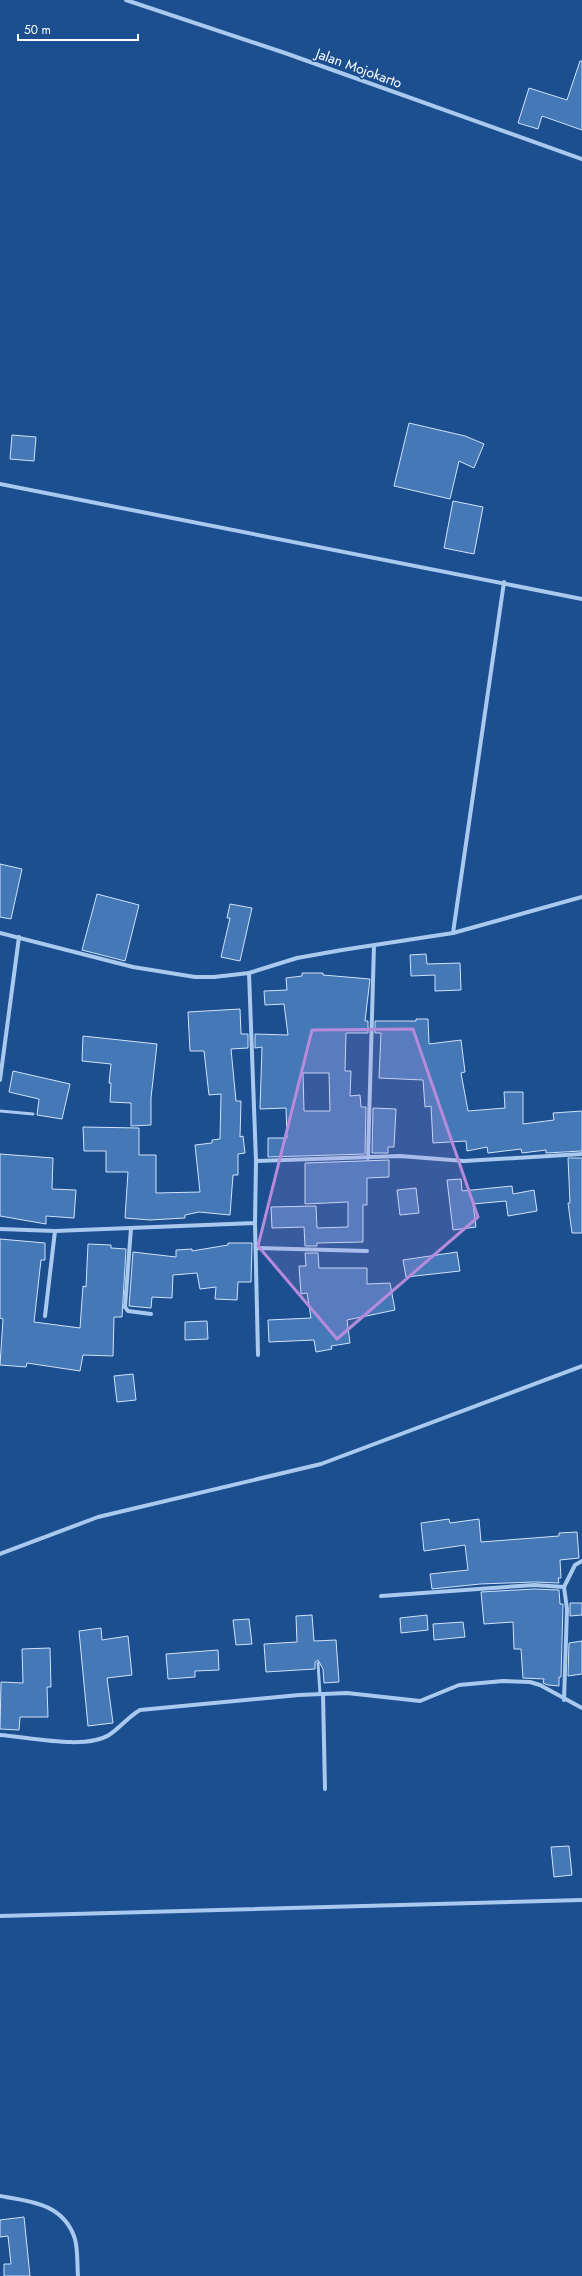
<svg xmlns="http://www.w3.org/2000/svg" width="582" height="2276" viewBox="0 0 582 2276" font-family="Jost,sans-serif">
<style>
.building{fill:#4478b7;stroke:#cfe3fa;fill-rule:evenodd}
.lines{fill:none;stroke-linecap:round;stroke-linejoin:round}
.service{stroke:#a9c9ee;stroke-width:3}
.minor{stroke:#a9c9ee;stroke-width:4}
.marked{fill:#b68bdc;fill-opacity:0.2;stroke:#b68bdc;stroke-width:3;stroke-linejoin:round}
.labels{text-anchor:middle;stroke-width:3.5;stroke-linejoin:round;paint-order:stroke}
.street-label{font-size:14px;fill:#fff;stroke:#1b4f8f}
</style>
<rect width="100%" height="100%" fill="#1b4f8f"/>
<g class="building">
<polygon points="580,61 582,61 582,130 542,116 538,129 518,123 529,88 567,100"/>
<polygon points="409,423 465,436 484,444 474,468 459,461 450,499 394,486"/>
<polygon points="12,435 36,437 34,461 10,459"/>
<polygon points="453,501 483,507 474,554 444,548"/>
<polygon points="0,864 22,869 11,919 0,917"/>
<polygon points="97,894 139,905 125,961 82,950"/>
<polygon points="230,904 252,908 240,961 221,957 230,918 227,918"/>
<polygon points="426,954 427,964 460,963 461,990 435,991 435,975 411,976 410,955"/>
<path d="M302,973H323V975L370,979L365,1021H368V1033H346L345,1071H351L350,1096L360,1095L361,1107H366L365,1154L268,1157V1138H287L286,1108L260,1109L262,1047L255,1048V1034L288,1035L284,1004L265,1005L264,991L287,990L286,978L302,976ZM303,1073H329L330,1111H304Z"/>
<polygon points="240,1009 241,1034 248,1034 248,1048 231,1049 236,1101 241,1101 240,1137 243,1136 245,1153 238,1154 238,1175 233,1175 230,1215 199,1212 185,1215 185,1218 150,1220 125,1218 128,1172 106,1172 106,1151 84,1151 83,1127 139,1128 139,1155 156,1155 156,1193 200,1192 195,1145 212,1143 212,1140 220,1139 221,1094 209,1095 204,1051 190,1051 188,1012"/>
<polygon points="416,1019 428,1019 429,1044 461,1040 465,1072 461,1073 468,1111 505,1108 504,1092 523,1092 523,1124 554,1120 553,1113 582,1111 582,1151 546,1153 546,1150 522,1153 521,1149 488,1153 487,1147 467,1151 466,1141 433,1143 431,1106 425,1107 423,1080 379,1078 381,1033 375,1033 375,1021 416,1021"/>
<polygon points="83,1036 157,1044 151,1098 151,1125 131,1126 131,1103 110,1102 111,1083 109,1083 111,1064 82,1061"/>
<polygon points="13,1071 70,1084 62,1119 37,1115 39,1099 9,1092"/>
<polygon points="373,1108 396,1109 394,1147 388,1147 388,1153 372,1153"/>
<polygon points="0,1154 53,1158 52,1189 76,1190 74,1218 46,1216 46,1224 0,1216"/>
<polygon points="568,1158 582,1158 582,1233 572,1233 568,1203 570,1203"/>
<polygon points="389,1160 389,1177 367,1178 367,1205 363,1205 363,1242 317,1243 317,1246 305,1246 304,1227 272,1228 271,1207 316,1206 317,1228 348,1227 348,1202 305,1204 305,1163"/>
<polygon points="461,1179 462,1191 512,1186 513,1194 534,1190 537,1211 508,1216 506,1201 473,1204 476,1227 453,1230 447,1180"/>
<polygon points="416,1188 419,1213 400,1215 397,1190"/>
<polygon points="0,1239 45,1243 45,1260 41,1260 34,1322 80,1328 83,1286 86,1287 88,1244 111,1245 111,1248 126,1249 122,1317 114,1317 113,1356 83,1355 80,1371 27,1363 26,1367 0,1365 3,1319 0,1318"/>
<polygon points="228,1243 252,1243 251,1282 238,1282 237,1300 215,1299 216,1287 200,1289 197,1273 173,1275 172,1298 152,1297 151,1308 129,1306 133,1252 176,1257 176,1250 192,1249 192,1251 228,1245"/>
<polygon points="457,1252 460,1271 406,1277 403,1260"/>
<polygon points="305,1253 318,1253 319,1268 367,1268 367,1284 390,1283 395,1310 347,1320 350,1343 331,1346 332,1349 316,1352 314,1340 269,1342 268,1320 311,1318 307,1293 301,1294 299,1266 306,1266"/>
<polygon points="207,1321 208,1339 185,1340 185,1322"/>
<polygon points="133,1374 136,1400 117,1402 114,1376"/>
<polygon points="449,1519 450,1523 479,1519 481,1542 559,1536 559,1533 577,1532 579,1558 560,1560 561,1578 558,1578 559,1583 534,1582 480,1584 432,1589 430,1574 468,1570 465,1545 424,1551 421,1523"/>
<polygon points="534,1589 559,1590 560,1604 563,1604 561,1677 559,1677 559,1686 548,1685 543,1683 544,1679 523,1678 521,1649 514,1649 513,1622 484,1624 481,1592"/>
<polygon points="570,1603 582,1603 582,1615 570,1616"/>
<polygon points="312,1615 314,1641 336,1640 339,1682 324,1683 323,1669 318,1660 315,1662 315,1669 266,1672 264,1644 297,1642 296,1616"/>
<polygon points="427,1615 428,1630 401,1633 400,1618"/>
<polygon points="249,1619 252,1644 236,1645 233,1620"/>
<polygon points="463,1622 465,1637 434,1640 433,1624"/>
<polygon points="101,1628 102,1640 128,1636 132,1675 107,1678 113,1723 88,1726 79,1631"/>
<polygon points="582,1641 582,1674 568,1676 569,1643"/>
<polygon points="50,1648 51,1687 47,1687 48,1717 20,1717 19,1730 0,1729 1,1682 23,1683 22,1649"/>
<polygon points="218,1650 219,1670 195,1671 195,1677 168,1679 166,1654"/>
<polygon points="569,1846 572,1875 554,1877 551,1847"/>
<polygon points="24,2217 30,2276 4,2276 4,2264 11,2264 8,2236 0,2237 0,2220"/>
</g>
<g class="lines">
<g class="service">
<polyline points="0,1111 33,1114"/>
<polyline points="318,1663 320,1694"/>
</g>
<g class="minor">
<polyline points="126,0 285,53 582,159"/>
<polyline points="0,484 582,599"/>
<polyline points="0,933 133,967 195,977 214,977 249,973 297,958 342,950 453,933 582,897"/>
<polyline points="453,933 504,582"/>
<polyline points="0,1080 19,937"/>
<polyline points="368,1158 374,945"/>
<polyline points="256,1161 400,1156 464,1161 582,1154"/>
<polyline points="255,1223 258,1355"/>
<polyline points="131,1228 125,1307 128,1311 151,1314"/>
<polyline points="0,1229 55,1231 255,1223 256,1161 249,973"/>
<polyline points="257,1248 367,1251"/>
<polyline points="45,1316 55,1231"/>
<polyline points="0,1554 98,1517 321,1464 582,1366"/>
<polyline points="564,1587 575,1565 582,1561"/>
<polyline points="381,1596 534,1585 564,1587 567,1609 564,1700"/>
<polyline points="323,1694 325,1789"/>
<path d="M0,1735C29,1737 85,1750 109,1735C121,1727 128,1717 140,1710L299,1695L347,1693L420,1701L459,1685L503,1681L530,1682L540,1685L582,1708"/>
<polyline points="0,1916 582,1900"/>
<path d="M0,2196C31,2201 64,2204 75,2239C78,2250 77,2264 78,2276"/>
</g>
</g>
<path class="marked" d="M413,1029L478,1217L337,1339L258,1246L312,1030Z"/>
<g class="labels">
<g class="street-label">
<text transform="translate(359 68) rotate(20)" y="5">Jalan Mojokarto</text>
</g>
</g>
<path d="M18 34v6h120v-6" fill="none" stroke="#ffffff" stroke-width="2"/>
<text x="24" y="34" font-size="12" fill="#ffffff" stroke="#1b4f8f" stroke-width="3" paint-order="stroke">50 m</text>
</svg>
